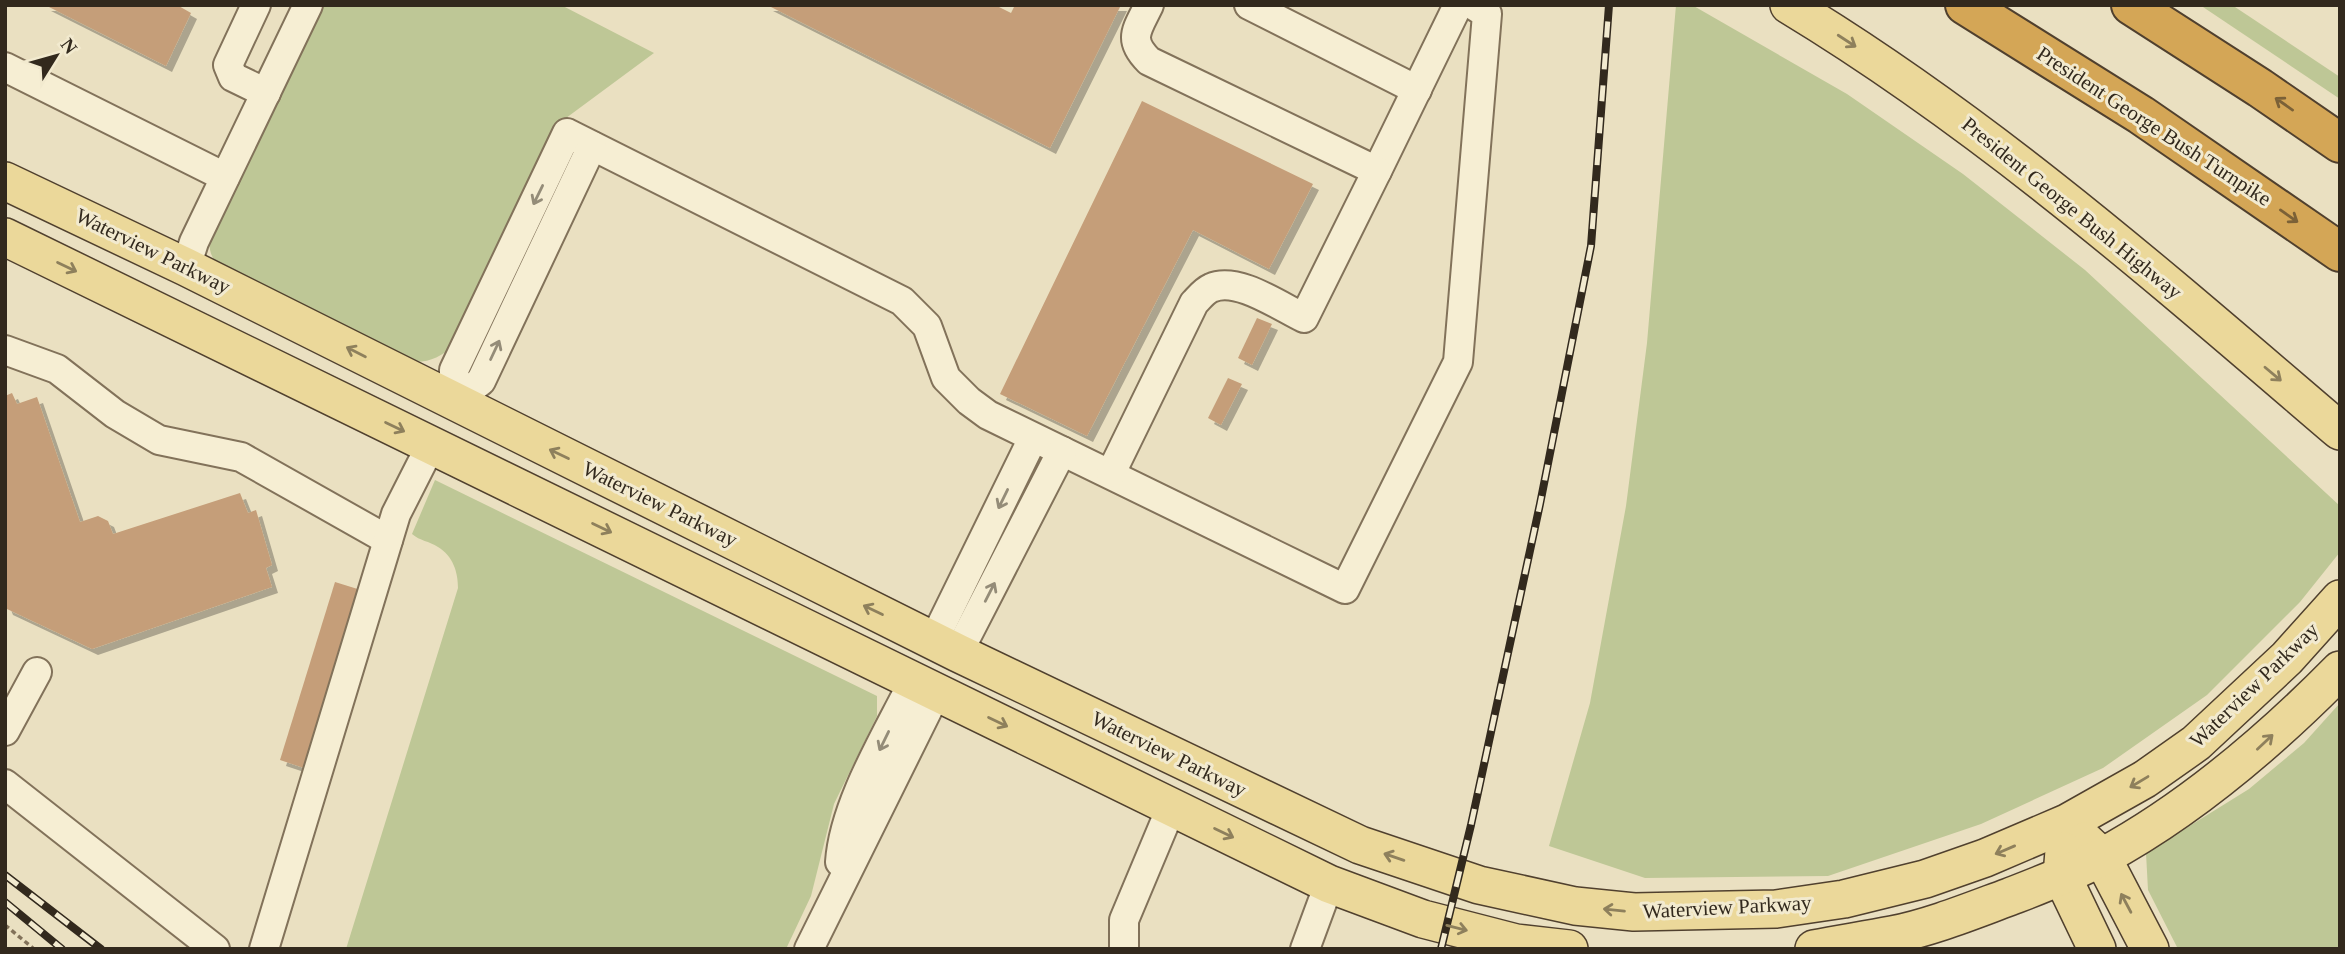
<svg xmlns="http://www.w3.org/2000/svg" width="2345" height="954" viewBox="0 0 2345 954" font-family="'Times New Roman',serif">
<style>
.green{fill:#bec796}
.building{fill:#c59e79;filter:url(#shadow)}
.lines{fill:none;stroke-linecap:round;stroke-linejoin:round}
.minor-casing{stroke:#82725a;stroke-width:32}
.major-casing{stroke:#50402e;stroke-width:40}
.highway-casing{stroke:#50402e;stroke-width:42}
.path{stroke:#82725a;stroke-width:3.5;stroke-dasharray:5 3.5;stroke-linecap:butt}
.minor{stroke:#f6eed3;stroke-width:28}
.major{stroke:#ebd89a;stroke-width:37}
.highway{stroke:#d4a656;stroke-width:38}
.rail-casing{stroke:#32291d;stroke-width:8}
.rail{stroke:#f2eacf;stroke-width:5;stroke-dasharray:16;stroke-linecap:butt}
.oneway{stroke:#8e805c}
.oneway2{stroke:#7b6137}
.oneway3{stroke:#948c78}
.labels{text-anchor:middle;stroke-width:6;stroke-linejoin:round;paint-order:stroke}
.street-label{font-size:21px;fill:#32291d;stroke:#f2eacf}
</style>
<defs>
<filter id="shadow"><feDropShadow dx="6" dy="6" stdDeviation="0" flood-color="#0004"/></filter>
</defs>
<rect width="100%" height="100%" fill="#eae0c1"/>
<g class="green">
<path d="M322,5H561L654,53L562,121L455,345C439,358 427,364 407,361L221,269C211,258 208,250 210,235Z"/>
<polygon points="1676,5 1692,5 1847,94 1963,174 2085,270 2340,506 2340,552 2300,602 2207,695 2103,768 1981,824 1828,876 1645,878 1549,846 1590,703 1626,506 1647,343"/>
<polygon points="2200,5 2232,5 2340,77 2340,99"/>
<path d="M435,480L877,696V716L834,804L811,896L786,949H346L458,588C458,572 453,556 438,547C429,541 420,541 412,534Z"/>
<polygon points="2340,703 2340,949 2178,949 2148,890 2146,853 2249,789 2304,743"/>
</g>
<g class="building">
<polygon points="45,5 177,5 191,13 166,66"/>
<polygon points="767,5 995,5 1011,13 1015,5 1121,5 1050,148"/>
<polygon points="1142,101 1313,184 1269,269 1193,230 1087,436 1000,394"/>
<polygon points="1257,318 1272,324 1252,365 1238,358"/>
<polygon points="1228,378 1242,384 1221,425 1208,418"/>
<polygon points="12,393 17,404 37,397 80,522 98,516 108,521 113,534 240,493 248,513 256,510 272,565 266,568 272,587 92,649 7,609 5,604 5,396"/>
<polygon points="335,582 364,591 310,770 280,760"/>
</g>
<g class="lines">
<g class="minor-casing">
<g id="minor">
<polyline points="256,5 228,65 233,77 266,93"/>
<polyline points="1249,5 1417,90"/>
<polyline points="5,67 225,177"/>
<polyline points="1377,171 1458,5"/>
<polyline points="186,267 194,242 308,5"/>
<polyline points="5,350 57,369 115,414 159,440 241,457 388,540"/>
<polyline points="454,402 454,370 567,133 902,301 927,326 946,378 969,401 988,415 1345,589 1458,362 1487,14 1473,5"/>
<polyline points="454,402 481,381 592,146"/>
<path d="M1111,473L1194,303C1199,298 1204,291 1211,288C1237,276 1279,306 1304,318L1377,171L1149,61C1127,39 1137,30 1149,5"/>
<polyline points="934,640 1033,438"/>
<polyline points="958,653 1062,451"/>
<polyline points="5,731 37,672"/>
<polyline points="5,784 215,949"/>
<path d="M840,862C844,803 888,733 914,680"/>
<polyline points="264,949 396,514 431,445"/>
<polyline points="809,949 937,691"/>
<polyline points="1124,949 1124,920 1171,808"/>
<polyline points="1305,949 1329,884"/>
</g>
</g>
<g class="major-casing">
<g id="major">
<path d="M1789,5C1989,126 2163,280 2340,431"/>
<polyline points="5,181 186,267 958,653 1360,845 1479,885 1575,906 1634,912 1776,909 1844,899 1925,879 1985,858 2067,823 2145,779 2196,743 2287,658 2340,599"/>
<polyline points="5,237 1329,884 1423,919 1516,943 1569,949"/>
<polyline points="2085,841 2102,857 2150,949"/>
<polyline points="2064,851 2062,876 2097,949"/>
<path d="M1814,949C1840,944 1866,940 1892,935C1932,927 1971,911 2009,897C2040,885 2072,873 2102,857C2191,809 2269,742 2340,670"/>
</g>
</g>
<g class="highway-casing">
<g id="highway">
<polyline points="1965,5 2141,115 2340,252"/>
<polyline points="2131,5 2260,88 2340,143"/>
</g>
</g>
<polyline class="path" points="5,925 34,949"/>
<use href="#minor" class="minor"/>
<use href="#major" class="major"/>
<use href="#highway" class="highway"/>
<g class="rail-casing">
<g id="rail">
<polyline points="5,875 101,949"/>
<polyline points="5,902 62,949"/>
<polyline points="1441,949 1471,825 1540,504 1591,246 1609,5"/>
</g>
</g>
<use href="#rail" class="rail"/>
</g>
<defs><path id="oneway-shaft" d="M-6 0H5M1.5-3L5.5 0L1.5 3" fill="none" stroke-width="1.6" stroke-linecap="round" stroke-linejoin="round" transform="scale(1.75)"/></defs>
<g class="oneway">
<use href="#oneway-shaft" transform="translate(1847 41) rotate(33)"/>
<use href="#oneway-shaft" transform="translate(67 267) rotate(26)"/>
<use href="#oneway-shaft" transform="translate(356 352) rotate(-153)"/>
<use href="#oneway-shaft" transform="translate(2273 374) rotate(40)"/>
<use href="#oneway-shaft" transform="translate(395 427) rotate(26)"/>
<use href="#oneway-shaft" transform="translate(559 454) rotate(-154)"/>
<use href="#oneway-shaft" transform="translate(602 528) rotate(26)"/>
<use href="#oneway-shaft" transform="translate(873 610) rotate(-154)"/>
<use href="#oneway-shaft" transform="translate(998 722) rotate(26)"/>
<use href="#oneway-shaft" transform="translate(2265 742) rotate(-43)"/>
<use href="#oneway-shaft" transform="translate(2139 782) rotate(149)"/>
<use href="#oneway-shaft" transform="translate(1224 833) rotate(26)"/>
<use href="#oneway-shaft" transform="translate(2005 850) rotate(157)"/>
<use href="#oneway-shaft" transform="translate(1394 857) rotate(-161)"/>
<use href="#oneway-shaft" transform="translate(2126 903) rotate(-118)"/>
<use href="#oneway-shaft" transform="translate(1614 910) rotate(-174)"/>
<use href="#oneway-shaft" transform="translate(1457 928) rotate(14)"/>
</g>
<g class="oneway2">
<use href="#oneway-shaft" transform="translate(2284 104) rotate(-145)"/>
<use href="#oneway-shaft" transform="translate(2289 216) rotate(35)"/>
</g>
<g class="oneway3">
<use href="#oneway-shaft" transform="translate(538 195) rotate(116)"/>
<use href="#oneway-shaft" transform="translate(495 350) rotate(-65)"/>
<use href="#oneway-shaft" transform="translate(1003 499) rotate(116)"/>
<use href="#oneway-shaft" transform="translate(990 592) rotate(-63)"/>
<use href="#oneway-shaft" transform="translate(884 741) rotate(116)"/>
</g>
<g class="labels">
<g class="street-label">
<text transform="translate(2154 126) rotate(33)" y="7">President George Bush Turnpike</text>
<text transform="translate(2072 208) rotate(39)" y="7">President George Bush Highway</text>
<text transform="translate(153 251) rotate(26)" y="7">Waterview Parkway</text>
<text transform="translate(660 504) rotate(26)" y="7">Waterview Parkway</text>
<text transform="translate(2254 685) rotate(-44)" y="7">Waterview Parkway</text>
<text transform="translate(1169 754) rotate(26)" y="7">Waterview Parkway</text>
<text transform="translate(1727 907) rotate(-3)" y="7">Waterview Parkway</text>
</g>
</g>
<rect width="2345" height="954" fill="none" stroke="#32291d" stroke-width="14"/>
<g transform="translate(56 56) rotate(53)" stroke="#f2eacf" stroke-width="5" paint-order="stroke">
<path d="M0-5L12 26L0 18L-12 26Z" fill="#32291d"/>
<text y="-10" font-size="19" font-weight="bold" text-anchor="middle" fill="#32291d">N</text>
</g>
</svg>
